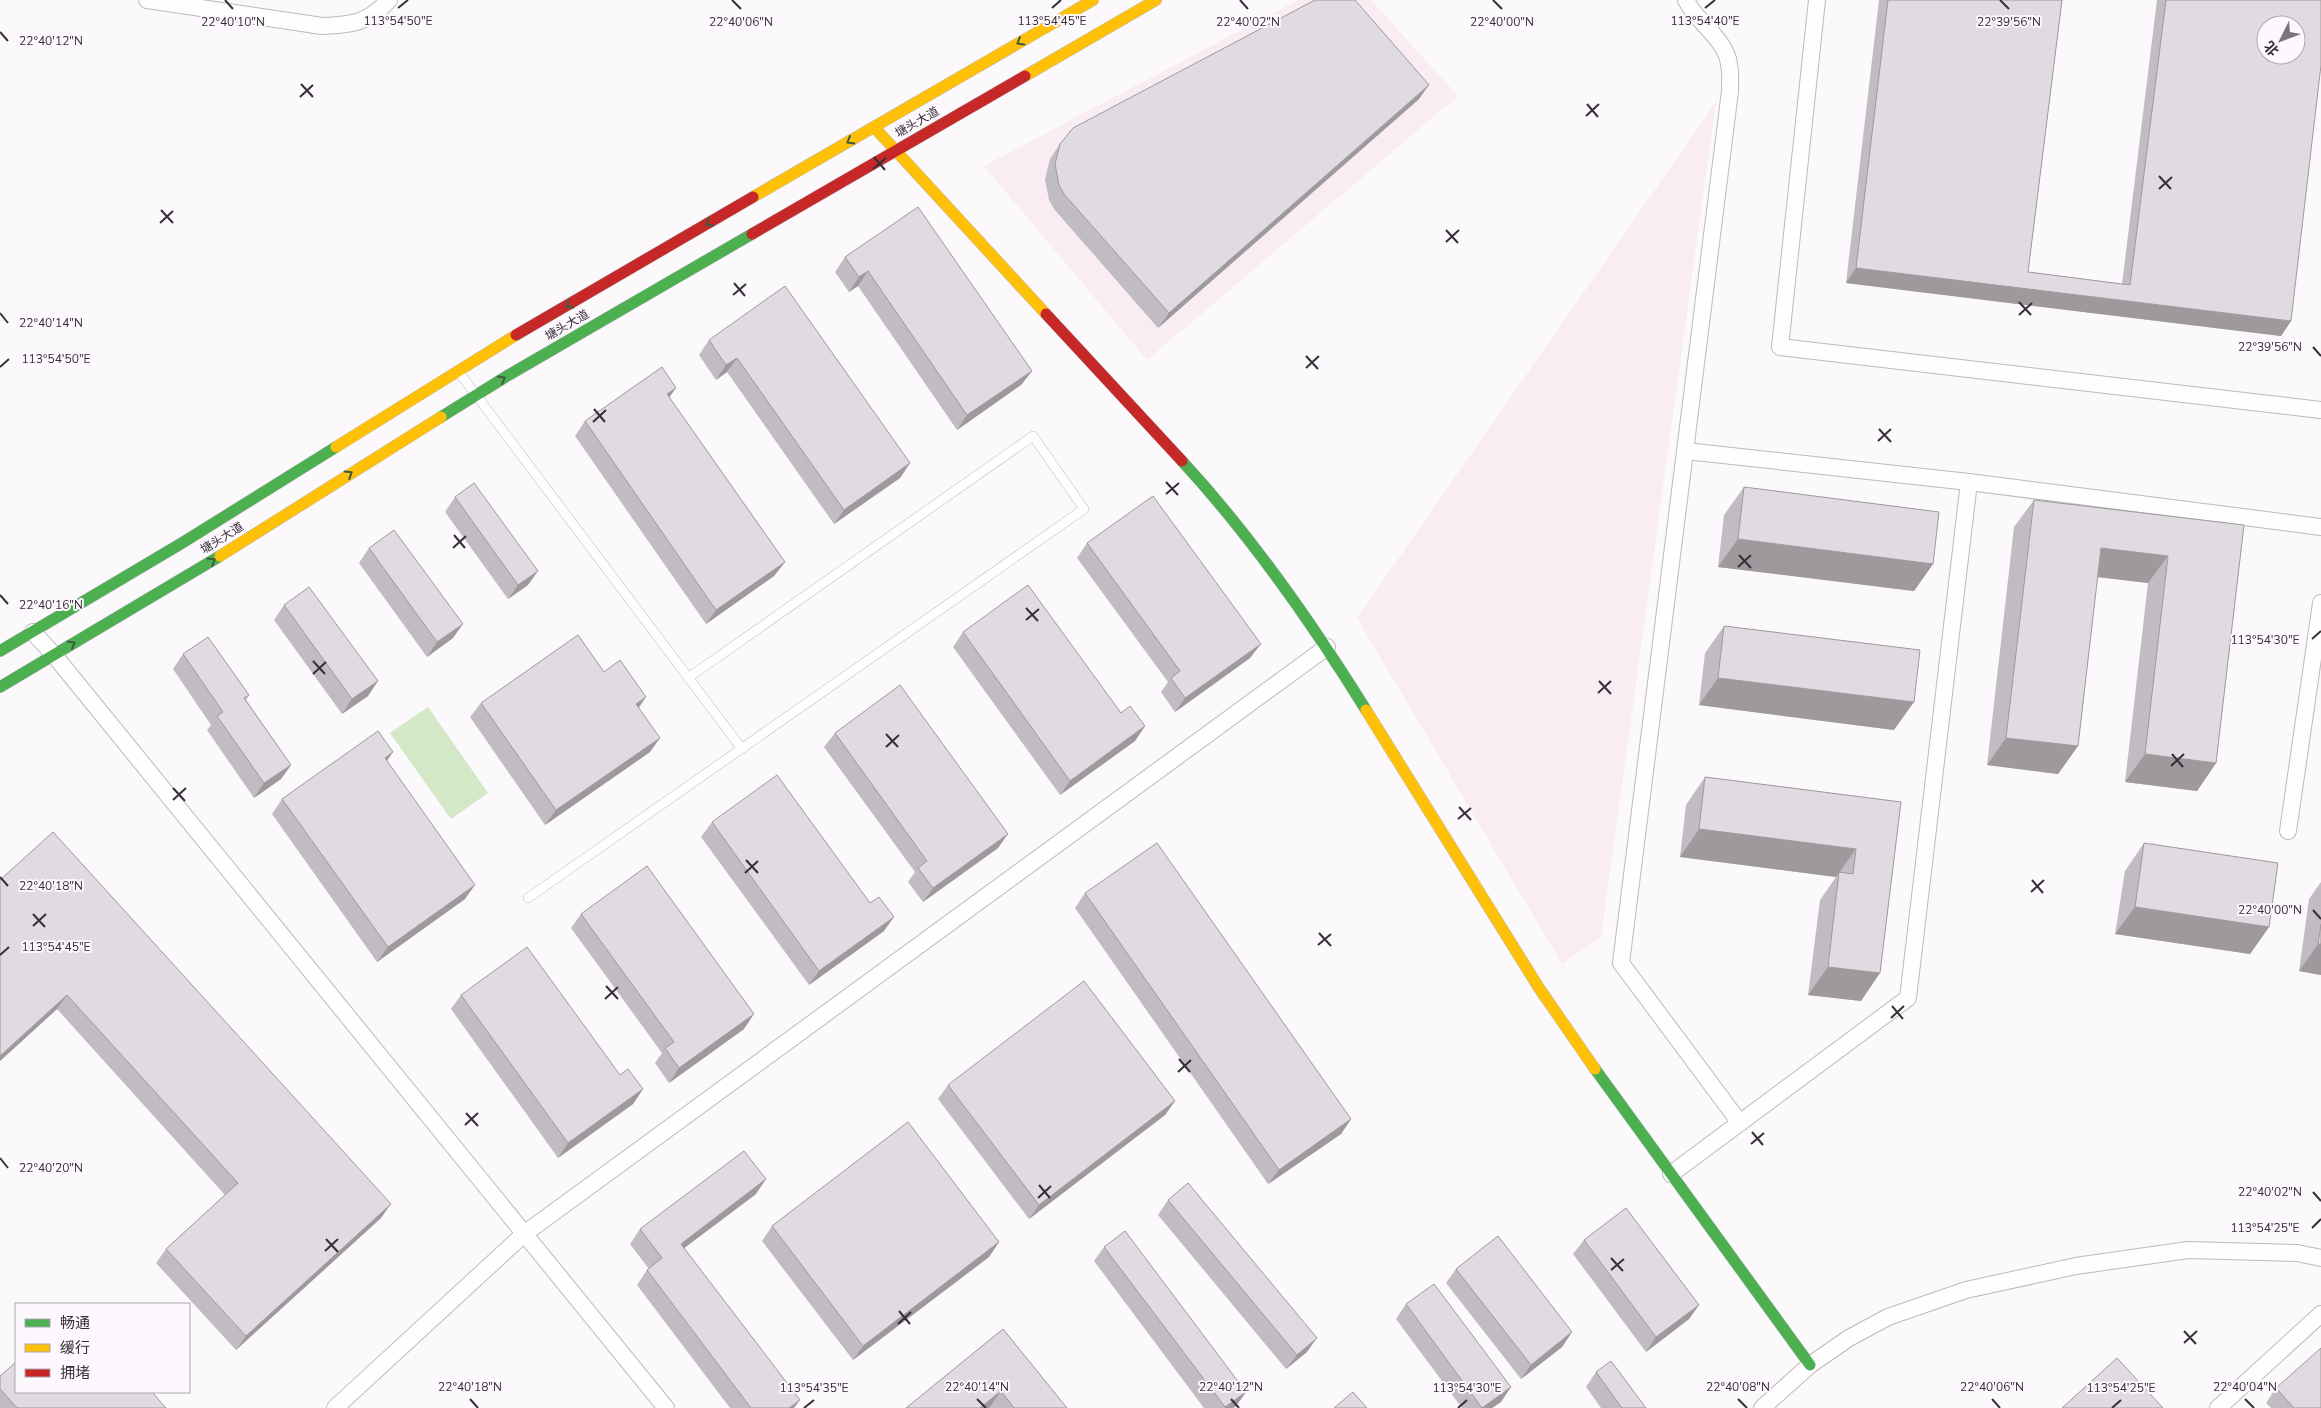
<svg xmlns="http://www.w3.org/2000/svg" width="2321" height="1408" viewBox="0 0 2321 1408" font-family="'Nunito Sans','Noto Sans SC',sans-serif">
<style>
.commercial{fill:#f9ecf2}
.green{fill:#d2e8c7}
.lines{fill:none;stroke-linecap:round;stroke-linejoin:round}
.lane-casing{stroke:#bdb9be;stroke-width:10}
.street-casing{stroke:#bdb9be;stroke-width:18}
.fast-casing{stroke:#bdb9be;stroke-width:12}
.slow-casing{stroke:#bdb9be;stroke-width:12}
.jam-casing{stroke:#bdb9be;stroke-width:12}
.lane{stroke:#fefeff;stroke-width:9}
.street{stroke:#fefeff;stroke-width:16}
.fast{stroke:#4caf50;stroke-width:11}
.slow{stroke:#ffc107;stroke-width:11}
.jam{stroke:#c62828;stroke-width:11}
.wall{fill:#c1bcc1}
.shaded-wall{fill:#9d999d}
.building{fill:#e0dbe0;stroke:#9d999d;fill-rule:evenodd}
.oneway{stroke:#3e5c40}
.ticks{fill:none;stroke:#362f37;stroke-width:2}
.labels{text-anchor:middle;stroke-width:4;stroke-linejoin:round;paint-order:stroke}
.street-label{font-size:12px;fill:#362f37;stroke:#fcf8fd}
.ticks-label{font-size:12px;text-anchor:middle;fill:#362f37;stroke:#fcf8fd;stroke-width:4;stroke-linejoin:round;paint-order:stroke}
</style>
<rect width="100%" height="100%" fill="#fbf9fc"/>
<g class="commercial">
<polygon points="1298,0 1371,0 1458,96 1147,360 984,166"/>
<polygon points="1716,102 1601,937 1562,964 1357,618"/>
</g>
<polygon class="green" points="428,707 488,793 451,819 390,733"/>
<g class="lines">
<g class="lane-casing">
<g id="lane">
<polyline points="458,371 742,749"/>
<polyline points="528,898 1084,509 1033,436 688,678"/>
</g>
</g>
<g class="street-casing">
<g id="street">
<path d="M147,0L322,26C352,25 368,23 389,0"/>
<path d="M1686,0C1696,22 1726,39 1729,64C1731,73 1730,82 1730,91L1621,963L1740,1123"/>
<polyline points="1817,0 1780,347 2321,410"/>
<polyline points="1686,451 1969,482 2321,527"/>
<polyline points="33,632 54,655 666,1408"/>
<polyline points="2288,831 2321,603"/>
<polyline points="1671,1174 1908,998 1969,482"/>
<polyline points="335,1408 524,1234 1327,647"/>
<polyline points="1762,1408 1810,1365 1849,1338 1888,1317 1966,1290 2076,1266 2188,1250 2297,1253 2321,1258"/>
<polyline points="2218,1408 2321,1314"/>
</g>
</g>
<g class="fast-casing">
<g id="fast">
<polyline points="441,417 507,376 752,234"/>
<path d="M1182,461C1252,537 1312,623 1366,710"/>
<polyline points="0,651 182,543 336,447"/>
<polyline points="0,687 220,556"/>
<polyline points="1595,1069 1810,1365"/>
</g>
</g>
<g class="slow-casing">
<g id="slow">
<polyline points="1025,76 1156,0"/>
<polyline points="874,127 1046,314"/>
<polyline points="753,197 1093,0"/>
<polyline points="336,447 516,335"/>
<polyline points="220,556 441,417"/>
<polyline points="1366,710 1539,988 1595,1069"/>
</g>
</g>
<g class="jam-casing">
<g id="jam">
<polyline points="752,234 1025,76"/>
<polyline points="1046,314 1182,461"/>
<polyline points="516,335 753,197"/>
</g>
</g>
<use href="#lane" class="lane"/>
<use href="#street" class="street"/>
<use href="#fast" class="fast"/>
<use href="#slow" class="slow"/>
<use href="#jam" class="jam"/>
</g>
<g class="wall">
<polygon points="1879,0 2062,0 2028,272 2122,284 2157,0 2321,0 2291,321 2281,336 1846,283"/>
<polygon points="1419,99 1158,328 1054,209 1049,200 1045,179 1050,159 1060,144"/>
<polygon points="845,257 1032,371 1021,385 957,430 858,286 849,292 835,272"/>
<polygon points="709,340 910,463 900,478 834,524 727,372 716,380 699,355"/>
<polygon points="669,397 785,562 774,576 706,624 575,436 585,421"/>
<polygon points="1744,487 1933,564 1914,591 1718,567 1724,515"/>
<polygon points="455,497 528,585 508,599 445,512"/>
<polygon points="2034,500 2244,525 2216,763 2197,791 2125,782 2148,583 2097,577 2078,746 2058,774 1987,765 2014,527"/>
<polygon points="1087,543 1250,658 1175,712 1161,692 1168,682 1077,558"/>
<polygon points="369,548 453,638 427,657 359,563"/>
<polygon points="284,605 368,696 342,714 274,620"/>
<polygon points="1724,626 1894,730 1699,705 1705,653"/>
<polygon points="963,632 1121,713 1145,726 1135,741 1060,795 953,647"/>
<polygon points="183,654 249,695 246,700 291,765 281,779 254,798 207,730 211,725 173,669"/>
<polygon points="604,672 639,708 650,752 545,825 470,717 481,703"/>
<polygon points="835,733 998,848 923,902 908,882 915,872 824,747"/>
<polygon points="393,752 387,761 465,899 377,962 272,814 282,799"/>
<polygon points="1705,777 1901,802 1861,1001 1808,995 1820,900 1836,877 1680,857 1686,805"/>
<polygon points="712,822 884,931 809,985 701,837"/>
<polygon points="2144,843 2269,927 2250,954 2115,934 2125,871"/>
<polygon points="0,880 381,1218 236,1350 156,1263 166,1249 225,1195 57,1009 0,1061"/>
<polygon points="2321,882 2321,975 2299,971 2309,899"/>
<polygon points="1085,893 1351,1119 1341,1134 1268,1184 1075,908"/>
<polygon points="581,914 744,1029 669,1083 655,1063 662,1053 571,928"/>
<polygon points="461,995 620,1075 643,1089 633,1104 558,1158 451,1009"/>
<polygon points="948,1085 1175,1101 1165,1115 1029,1219 938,1099"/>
<polygon points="756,1194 684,1248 794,1408 730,1408 637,1285 647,1270 649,1269 630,1244 640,1229"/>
<polygon points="1168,1200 1307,1352 1286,1369 1158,1215"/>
<polygon points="772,1226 999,1242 989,1257 853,1360 762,1241"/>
<polygon points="1584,1240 1699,1305 1689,1319 1646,1352 1573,1254"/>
<polygon points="1104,1247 1246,1392 1236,1406 1233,1408 1204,1408 1094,1261"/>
<polygon points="1456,1269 1572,1332 1562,1347 1521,1379 1446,1283"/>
<polygon points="1406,1304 1501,1402 1492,1408 1462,1408 1396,1319"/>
<polygon points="1003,1329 1067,1408 906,1408"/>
<polygon points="1596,1372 1646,1408 1601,1408 1586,1387"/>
<polygon points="0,1376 166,1408 0,1408"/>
<polygon points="2276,1388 2321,1408 2271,1408 2266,1403"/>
</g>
<g class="shaded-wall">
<polygon points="1429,85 1419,99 1158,328 1169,313"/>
<polygon points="1856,268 2291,321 2281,336 1846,283"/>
<polygon points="868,271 858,286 849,292 859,277"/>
<polygon points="737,358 727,372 716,380 726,365"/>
<polygon points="1032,371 1021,385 957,430 967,415"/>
<polygon points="676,388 666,402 667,394"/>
<polygon points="910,463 900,478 834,524 844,510"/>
<polygon points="1738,539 1933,564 1914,591 1718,567"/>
<polygon points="2101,548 2168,556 2148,583 2081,575"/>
<polygon points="785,562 774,576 706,624 716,610"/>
<polygon points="538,571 528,585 508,599 518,585"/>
<polygon points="463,624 453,638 427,657 437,642"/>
<polygon points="1261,644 1250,658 1175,712 1185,698"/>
<polygon points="1718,678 1914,702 1894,730 1699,705"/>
<polygon points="378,681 368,696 342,714 352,699"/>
<polygon points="646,697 636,712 636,704"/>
<polygon points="1145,726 1135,741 1060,795 1070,781"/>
<polygon points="660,738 650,752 545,825 556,810"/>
<polygon points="2006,738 2078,746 2058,774 1987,765"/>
<polygon points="393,752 382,767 385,758"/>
<polygon points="2145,754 2216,763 2197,791 2125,782"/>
<polygon points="291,765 281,779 254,798 264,783"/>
<polygon points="1699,829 1856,849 1836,877 1680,857"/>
<polygon points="1008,834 998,848 923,902 933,888"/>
<polygon points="475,885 465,899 377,962 388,947"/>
<polygon points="2135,907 2269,927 2250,954 2115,934"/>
<polygon points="894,917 884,931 809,985 819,971"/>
<polygon points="2318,944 2321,944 2321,975 2299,971"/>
<polygon points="1828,967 1880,973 1861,1001 1808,995"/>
<polygon points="67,995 57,1009 0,1061 0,1056"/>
<polygon points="754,1014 744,1029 669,1083 679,1068"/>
<polygon points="643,1089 633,1104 558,1158 568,1143"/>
<polygon points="1175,1101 1165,1115 1029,1219 1039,1205"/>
<polygon points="1351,1119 1341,1134 1268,1184 1279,1170"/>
<polygon points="766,1179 756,1194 671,1258 681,1244"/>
<polygon points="391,1204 381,1218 236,1350 246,1336"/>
<polygon points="999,1242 989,1257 853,1360 863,1346"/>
<polygon points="1699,1305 1689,1319 1646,1352 1656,1337"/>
<polygon points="1572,1332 1562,1347 1521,1379 1531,1365"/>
<polygon points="1317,1338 1307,1352 1286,1369 1297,1355"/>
<polygon points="1511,1387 1501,1402 1492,1408 1482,1408"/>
<polygon points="1001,1391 989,1408 980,1408"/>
<polygon points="1246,1392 1236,1406 1233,1408 1224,1408"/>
<polygon points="800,1400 794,1408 789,1408"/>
</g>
<g class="building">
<polygon points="1315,0 1355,0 1429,85 1169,313 1064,194 1059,185 1055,164 1060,144 1073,128"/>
<path d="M1888,0H2062L2028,272L2130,285L2166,0H2321V65L2291,321L1856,268ZM2266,25H2296V55H2266Z"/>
<polygon points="918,207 1032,371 967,415 868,271 859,277 845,257"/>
<polygon points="785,286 910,463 844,510 737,358 726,365 709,340"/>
<polygon points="662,367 676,388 667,394 785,562 716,610 585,421"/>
<polygon points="474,483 538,571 518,585 455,497"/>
<polygon points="1744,487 1939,512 1933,564 1738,539"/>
<polygon points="1153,496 1261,644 1185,698 1171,678 1180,671 1087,543"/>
<polygon points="2034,500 2244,525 2216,763 2145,754 2168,556 2101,548 2078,746 2006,738"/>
<polygon points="394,530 463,624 437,642 369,548"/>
<polygon points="1028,585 1121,713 1130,706 1145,726 1070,781 963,632"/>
<polygon points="309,587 378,681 352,699 284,605"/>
<polygon points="1724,626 1920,650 1914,702 1718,678"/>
<polygon points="578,635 604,672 620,660 646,697 636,704 660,738 556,810 481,703"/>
<polygon points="208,637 249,695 244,698 291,765 264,783 217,716 223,712 183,654"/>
<polygon points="900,685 1008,834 933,888 918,868 927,861 835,733"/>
<polygon points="378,731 393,752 385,758 475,885 388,947 282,799"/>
<polygon points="777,775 870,903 879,897 894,917 819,971 712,822"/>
<polygon points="1705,777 1901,802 1880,973 1828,967 1839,872 1853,874 1856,849 1699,829"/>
<polygon points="53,832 391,1204 246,1336 166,1249 238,1183 67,995 0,1056 0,880"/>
<polygon points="1157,843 1351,1119 1279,1170 1085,893"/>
<polygon points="2144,843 2278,863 2269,927 2135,907"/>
<polygon points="647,866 754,1014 679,1068 665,1048 674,1042 581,914"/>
<polygon points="2321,924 2321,944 2318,944"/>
<polygon points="527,947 620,1075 628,1069 643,1089 568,1143 461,995"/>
<polygon points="1084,981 1175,1101 1039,1205 948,1085"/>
<polygon points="908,1122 999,1242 863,1346 772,1226"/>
<polygon points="744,1151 766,1179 681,1244 800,1400 789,1408 751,1408 647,1270 662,1258 640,1229"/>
<polygon points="1188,1183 1317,1338 1297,1355 1168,1200"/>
<polygon points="1626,1208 1699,1305 1656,1337 1584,1240"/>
<polygon points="1125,1231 1246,1392 1225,1407 1104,1247"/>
<polygon points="1498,1236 1572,1332 1531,1365 1456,1269"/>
<polygon points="1434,1284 1511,1387 1482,1408 1406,1304"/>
<polygon points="1003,1329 1067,1408 1014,1408 1001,1391 980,1408 906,1408"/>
<polygon points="2321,1348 2321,1408 2294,1408 2276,1388"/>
<polygon points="2117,1358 2163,1408 2062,1408"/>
<polygon points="1611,1361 1646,1408 1622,1408 1596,1372"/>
<polygon points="16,1362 16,1392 152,1392 166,1408 17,1408 0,1389 0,1376"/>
<polygon points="1353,1392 1367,1408 1334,1408"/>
</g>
<defs><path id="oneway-chevron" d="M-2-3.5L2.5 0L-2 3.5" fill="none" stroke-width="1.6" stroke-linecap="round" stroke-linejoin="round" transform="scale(1.25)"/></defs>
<g class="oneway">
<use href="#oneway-chevron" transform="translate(1020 42) rotate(150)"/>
<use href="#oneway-chevron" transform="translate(850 141) rotate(150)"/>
<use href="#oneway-chevron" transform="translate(709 223) rotate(150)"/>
<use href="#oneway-chevron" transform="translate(569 305) rotate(150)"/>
<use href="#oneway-chevron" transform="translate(502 379) rotate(-31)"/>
<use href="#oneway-chevron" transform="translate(349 474) rotate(-32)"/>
<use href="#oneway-chevron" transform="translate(212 561) rotate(-32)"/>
<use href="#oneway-chevron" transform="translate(72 644) rotate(-31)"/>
</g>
<path class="ticks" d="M225,0L233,9M732,0L741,9M1240,0L1248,9M1493,0L1502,9M2000,0L2009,9M398,8L408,0M1052,8L1061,0M1705,8L1715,0M0,32L8,41M301,84L313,97M300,97L313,85M1587,104L1598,117M1586,116L1599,104M874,157L885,170M873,169L886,158M2159,176L2171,189M2159,189L2172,177M161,210L173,223M160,223L173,211M1446,230L1458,243M1446,242L1459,230M734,283L745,296M733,295L746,284M2019,302L2031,315M0,313L8,323M2019,315L2032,303M2313,347L2321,356M1306,356L1318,369M0,367L9,359M1306,368L1319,356M594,409L605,422M593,422L606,410M1879,429L1891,442M1878,441L1891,429M1166,482L1178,495M1166,494L1179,483M454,535L465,548M453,548L466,536M1739,555L1751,568M1738,567L1751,555M0,595L8,604M1026,608L1038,621M1026,620L1039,609M2312,639L2321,631M313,661L325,674M313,674L326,662M1599,681L1611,694M1598,693L1611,681M886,734L898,747M886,747L899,735M2172,754L2183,767M2171,766L2184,754M173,788L185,801M173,800L186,788M1459,807L1471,820M1458,819L1471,808M746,860L758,873M745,873L758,861M0,877L8,886M2032,880L2043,893M2031,892L2044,880M2313,910L2321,919M33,914L45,927M33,926L46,914M1319,933L1331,946M1318,945L1331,934M0,955L9,947M606,986L618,999M605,999L618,987M1892,1006L1903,1019M1891,1018L1904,1006M1179,1059L1190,1072M1178,1072L1191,1060M466,1113L478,1126M465,1125L478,1113M1752,1132L1763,1145M1751,1144L1764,1133M0,1158L8,1168M1039,1185L1050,1198M2313,1192L2321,1201M1038,1198L1051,1186M2312,1228L2321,1219M326,1239L338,1252M325,1251L338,1239M1611,1258L1623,1271M1611,1270L1624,1259M899,1311L910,1324M898,1324L911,1312M2184,1331L2196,1344M2184,1343L2197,1331M470,1399L478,1408M977,1399L986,1408M1231,1399L1239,1408M1738,1399L1747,1408M1992,1399L2000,1408M2245,1399L2254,1408M804,1408L814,1400M1458,1408L1467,1400M2112,1408L2121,1400"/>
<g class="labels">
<g class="street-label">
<text transform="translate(917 122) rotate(-30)" y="4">塘头大道</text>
<text transform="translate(567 325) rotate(-30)" y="4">塘头大道</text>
<text transform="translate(222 538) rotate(-32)" y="4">塘头大道</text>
</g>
</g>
<g class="ticks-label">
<text x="398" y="25">113°54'50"E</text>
<text x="1052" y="25">113°54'45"E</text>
<text x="1705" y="25">113°54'40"E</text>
<text x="233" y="26">22°40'10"N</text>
<text x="741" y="26">22°40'06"N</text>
<text x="1248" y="26">22°40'02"N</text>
<text x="1502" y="26">22°40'00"N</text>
<text x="2009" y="26">22°39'56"N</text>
<text x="51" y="45">22°40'12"N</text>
<text x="51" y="327">22°40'14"N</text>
<text x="2270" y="351">22°39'56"N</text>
<text x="56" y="363">113°54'50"E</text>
<text x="51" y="609">22°40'16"N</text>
<text x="2265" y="644">113°54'30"E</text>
<text x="51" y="890">22°40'18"N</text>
<text x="2270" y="914">22°40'00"N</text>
<text x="56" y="951">113°54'45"E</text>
<text x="51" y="1172">22°40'20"N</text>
<text x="2270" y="1196">22°40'02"N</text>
<text x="2265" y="1232">113°54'25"E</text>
<text x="470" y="1391">22°40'18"N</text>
<text x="977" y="1391">22°40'14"N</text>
<text x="1231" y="1391">22°40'12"N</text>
<text x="1738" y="1391">22°40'08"N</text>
<text x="1992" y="1391">22°40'06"N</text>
<text x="2245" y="1391">22°40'04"N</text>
<text x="814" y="1392">113°54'35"E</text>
<text x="1467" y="1392">113°54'30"E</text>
<text x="2121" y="1392">113°54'25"E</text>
</g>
<rect x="15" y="1303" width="175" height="90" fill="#fcf8fd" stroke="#ada8ae"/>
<rect x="25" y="1319" width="25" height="8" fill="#4caf50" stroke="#ada8ae"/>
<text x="60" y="1328" font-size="15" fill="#362f37">畅通</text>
<rect x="25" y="1344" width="25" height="8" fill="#ffc107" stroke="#ada8ae"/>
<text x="60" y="1353" font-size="15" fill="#362f37">缓行</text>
<rect x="25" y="1369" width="25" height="8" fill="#c62828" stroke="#ada8ae"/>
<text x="60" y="1378" font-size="15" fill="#362f37">拥堵</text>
<g transform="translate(2281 40) rotate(228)"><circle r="24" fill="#fcf8fd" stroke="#ada8ae"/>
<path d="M0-4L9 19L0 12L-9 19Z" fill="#7b767c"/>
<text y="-8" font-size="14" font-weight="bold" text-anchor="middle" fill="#362f37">北</text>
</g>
</svg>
